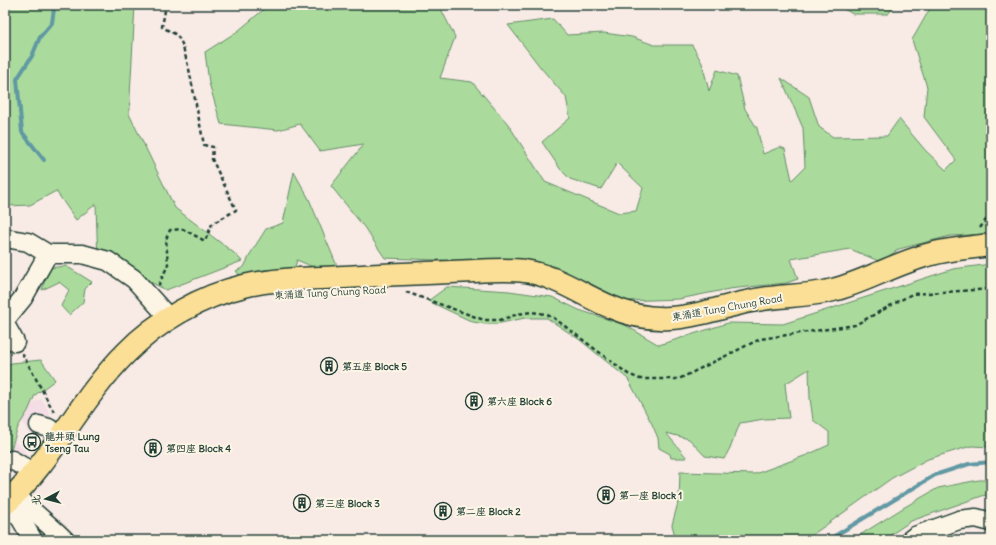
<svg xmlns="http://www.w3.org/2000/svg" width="996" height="545" viewBox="0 0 996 545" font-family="Delius,'LXGW WenKai TC',sans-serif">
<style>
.built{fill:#f4dde5}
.green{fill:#aadb9c;stroke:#648c68}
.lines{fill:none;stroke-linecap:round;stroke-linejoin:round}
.stream{stroke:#6098a3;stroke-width:4}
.minor-casing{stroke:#1f3d34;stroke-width:21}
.major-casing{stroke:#1f3d34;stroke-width:25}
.path{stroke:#1f3d34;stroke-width:2.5;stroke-dasharray:4 3;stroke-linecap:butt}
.minor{stroke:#fcf5e5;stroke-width:18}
.major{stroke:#fbdf96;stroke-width:22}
.labels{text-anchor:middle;stroke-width:4;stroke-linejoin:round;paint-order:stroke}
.street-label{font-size:10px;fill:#1f3d34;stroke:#fcf5e5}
.poi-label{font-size:10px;font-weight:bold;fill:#1f3d34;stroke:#fcf5e5;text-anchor:start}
</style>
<rect width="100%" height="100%" fill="#f8eae5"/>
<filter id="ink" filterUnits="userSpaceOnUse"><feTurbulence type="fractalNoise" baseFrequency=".025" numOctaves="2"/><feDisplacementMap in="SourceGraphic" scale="8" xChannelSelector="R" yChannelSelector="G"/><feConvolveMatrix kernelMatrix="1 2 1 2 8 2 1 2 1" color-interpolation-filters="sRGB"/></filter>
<g filter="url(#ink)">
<g class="built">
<polygon points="42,399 53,420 33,438 16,410"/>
<polygon points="6,434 25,451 12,475 5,467 5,437"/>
</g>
<g class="green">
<polygon points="5,5 135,5 129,114 175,208 234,253 242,261 166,290 135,274 98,263 96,204 76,220 56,191 30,205 8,206 5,204"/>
<polygon points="269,5 439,5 455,37 440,78 472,82 508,124 545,182 619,213 636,211 643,188 617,163 601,189 570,179 561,170 542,142 570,118 566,97 541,68 508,25 553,19 567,35 604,33 632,37 654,45 692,45 702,63 709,91 717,70 737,76 745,109 757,128 763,154 780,147 785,149 792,180 805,167 803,128 781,78 809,97 819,127 833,137 887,136 899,119 925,150 946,170 956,160 924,117 927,87 912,40 932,5 991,5 991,82 990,88 991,92 991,234 950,236 899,249 881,262 850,249 791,259 798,279 786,283 729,289 679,299 623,301 516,263 385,258 364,227 331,186 364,144 320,151 300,124 278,130 221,124 209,83 205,52 238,31"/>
<polygon points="836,5 896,5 888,14 853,14"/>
<polygon points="294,172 309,199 337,266 327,273 297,260 293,274 243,279 236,271 244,267 252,251 266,229 283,223"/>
<polygon points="991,264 991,447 971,446 928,459 892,478 805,540 676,540 672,525 679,499 680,472 755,474 807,455 829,445 829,432 813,420 810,398 809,369 785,384 789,418 764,419 740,423 731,446 724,459 705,456 689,439 666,433 687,458 671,458 670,454 659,448 658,438 652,424 628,379 580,340 547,318 525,318 496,324 485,324 473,322 428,301 447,287 509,291 552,297 579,310 625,325 659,345 728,323 783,324 953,269"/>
<polygon points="66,266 92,282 85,289 83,302 69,315 61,306 69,290 59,282 42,290 48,268"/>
<polygon points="41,360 55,380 35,395 28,411 18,427 11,449 5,453 5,365 12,363"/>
<polygon points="979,480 991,480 991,494 982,496 911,521 883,540 852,540 903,508 938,488"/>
</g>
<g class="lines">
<g class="stream">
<polyline points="44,160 22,132 17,79 32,56 40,37 52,23 54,9 51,5"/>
<polyline points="828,540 935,475 969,464 991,462"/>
</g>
<g class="minor-casing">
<g id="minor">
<polyline points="5,238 28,242 48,254"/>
<polyline points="5,320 23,298 48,254 82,254 108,261 134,279 169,318"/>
<polyline points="5,324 15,342"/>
<polyline points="39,425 49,428 59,438"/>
<polyline points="12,460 34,473"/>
<path d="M15,494C31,511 49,524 65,540"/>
<polyline points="6,503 20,518 33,540"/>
<polyline points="910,540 915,536 959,520 976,518 991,522"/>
</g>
</g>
<g class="major-casing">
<path id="major" d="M5,504C52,461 80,399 126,353C156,322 201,296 244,286C269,280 295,279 321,278C348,277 376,275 403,274C427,273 451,272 475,271C491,270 508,269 525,271C557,276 582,295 611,307C629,315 650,319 670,318C697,317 724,306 751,301C778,295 806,297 833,290C861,283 887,268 915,259C939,250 966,248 991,245"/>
</g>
<g class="path">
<polyline points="980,228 991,213"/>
<polyline points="160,285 159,284 168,265 166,239 170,230 183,229 205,241 212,224 236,210 212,159 213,147 204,145 189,69 182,44 177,35 162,27 166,5"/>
<polyline points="406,292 484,320 500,320 518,314 532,312 545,314 554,318 628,374 640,379 679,379 760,339 855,325 912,294 991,289"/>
<polyline points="22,353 55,414"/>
</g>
<use href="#minor" class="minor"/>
<use href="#major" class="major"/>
</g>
</g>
<defs>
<g id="building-ring" transform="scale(0.9)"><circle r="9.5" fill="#fcf5e5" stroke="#1f3d34" stroke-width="1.5"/><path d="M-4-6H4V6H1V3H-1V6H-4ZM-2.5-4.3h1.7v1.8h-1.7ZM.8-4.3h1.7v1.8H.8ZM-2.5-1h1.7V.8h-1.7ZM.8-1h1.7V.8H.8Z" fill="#1f3d34"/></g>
<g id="bus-ring" transform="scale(0.9)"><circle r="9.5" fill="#fcf5e5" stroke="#1f3d34" stroke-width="1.5"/><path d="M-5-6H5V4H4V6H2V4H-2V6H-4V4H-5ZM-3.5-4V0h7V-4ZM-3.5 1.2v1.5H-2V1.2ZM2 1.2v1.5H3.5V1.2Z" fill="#1f3d34"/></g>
</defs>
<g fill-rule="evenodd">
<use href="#building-ring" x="329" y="366"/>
<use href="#building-ring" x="474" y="401"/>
<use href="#bus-ring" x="32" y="442"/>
<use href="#building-ring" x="153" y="448"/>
<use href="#building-ring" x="606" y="495"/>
<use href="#building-ring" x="302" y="503"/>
<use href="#building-ring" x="443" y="511"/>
</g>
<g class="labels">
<g class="street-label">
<text transform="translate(330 292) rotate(-3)" y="4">東涌道 Tung Chung Road</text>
<text transform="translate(727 307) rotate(-10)" y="4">東涌道 Tung Chung Road</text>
</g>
<g class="poi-label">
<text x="342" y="370">第五座 Block 5</text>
<text x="487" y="405">第六座 Block 6</text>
<text x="45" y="440">龍井頭 Lung<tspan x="45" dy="12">Tseng Tau</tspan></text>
<text x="166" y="452">第四座 Block 4</text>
<text x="619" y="499">第一座 Block 1</text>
<text x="315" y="507">第三座 Block 3</text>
<text x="456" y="515">第二座 Block 2</text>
</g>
</g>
<rect width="996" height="545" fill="none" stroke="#fcf5e5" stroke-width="20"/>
<rect x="10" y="10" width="976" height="525" fill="none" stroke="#1f3d34" stroke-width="1.5" filter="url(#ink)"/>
<g transform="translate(46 499) rotate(263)" stroke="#fcf5e5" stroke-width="3" paint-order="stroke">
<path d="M0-3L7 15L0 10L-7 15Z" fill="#1f3d34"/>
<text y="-6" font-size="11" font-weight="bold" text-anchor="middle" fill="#1f3d34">北</text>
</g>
</svg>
